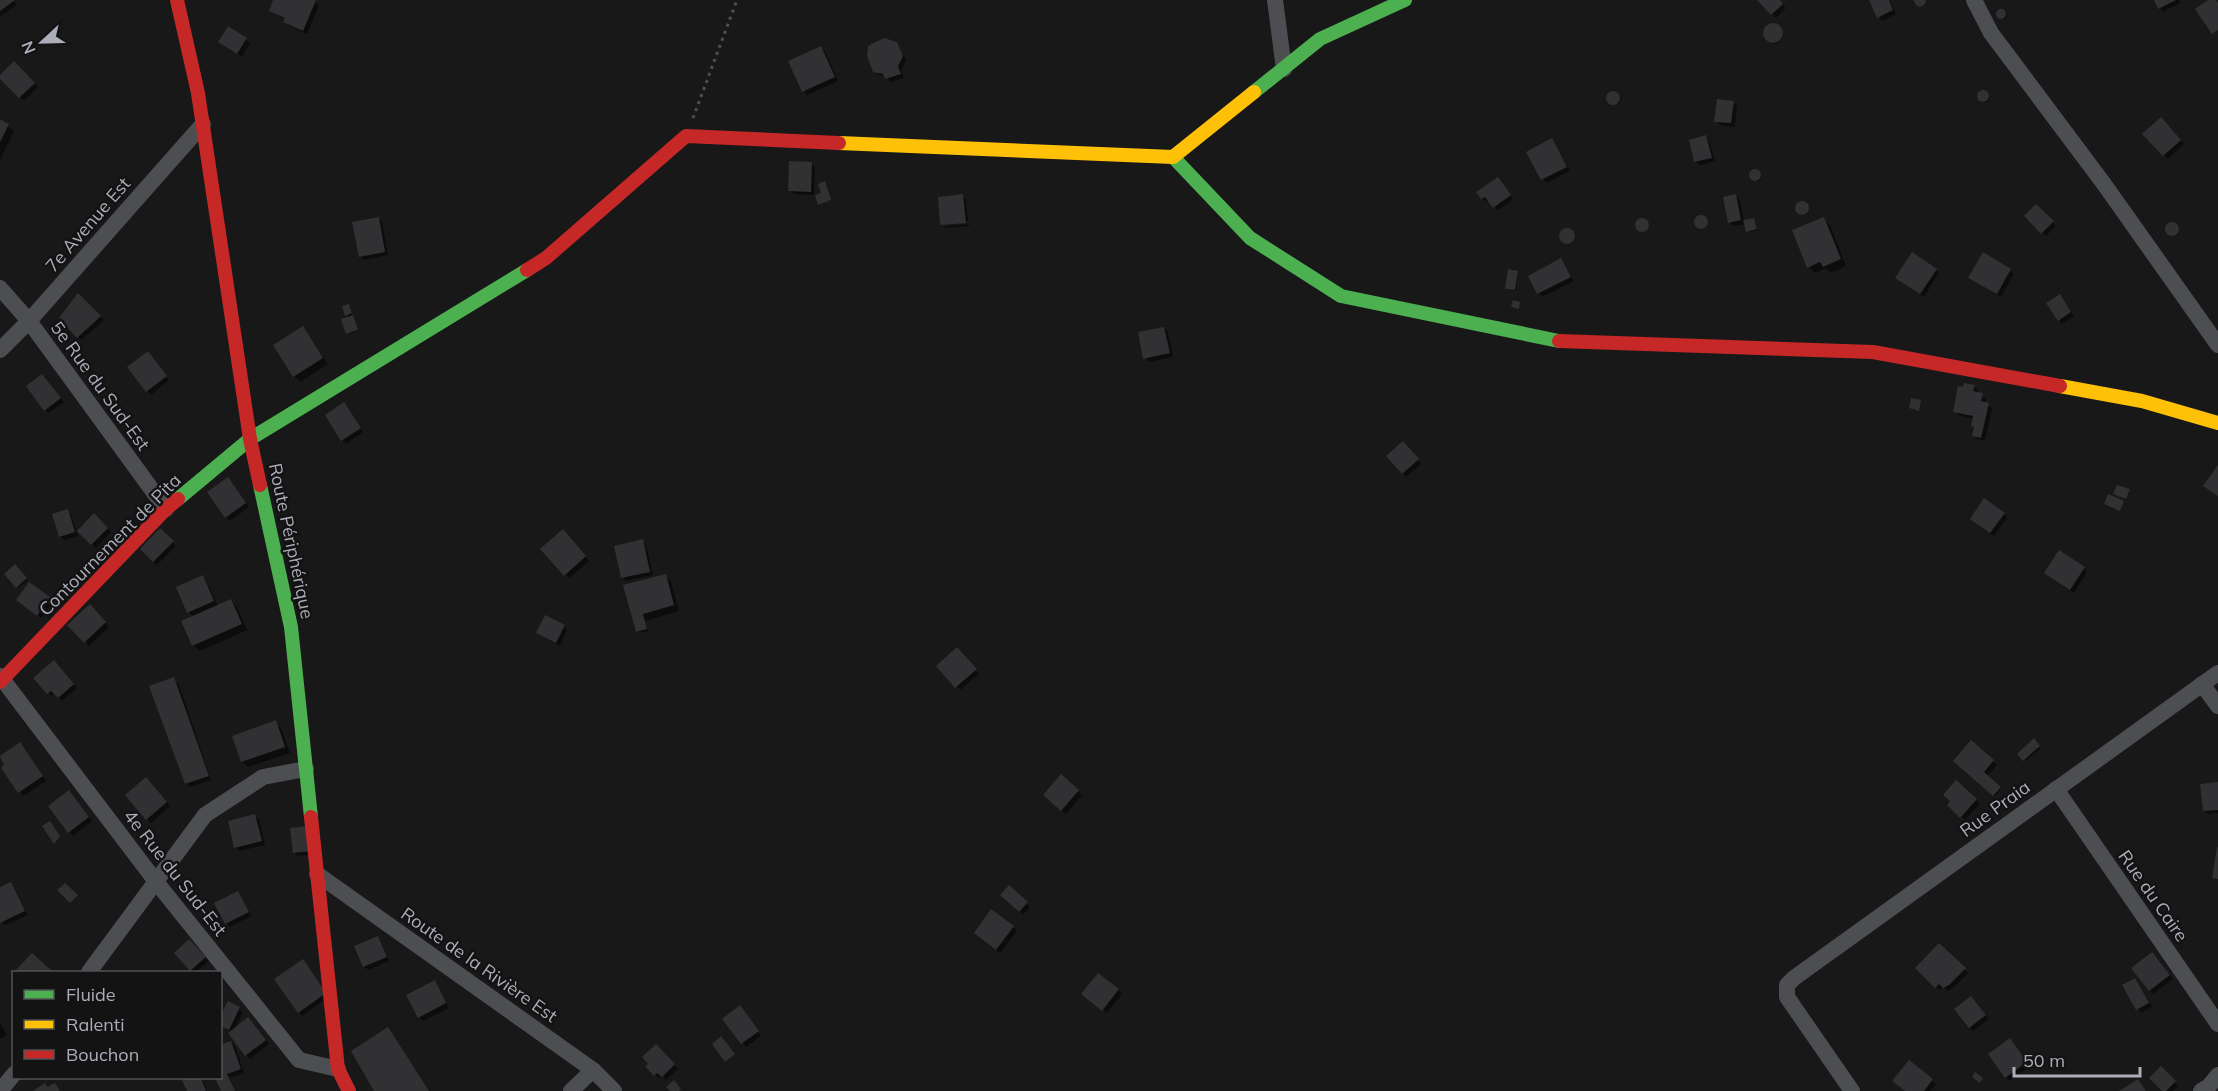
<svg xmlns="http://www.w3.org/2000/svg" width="2218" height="1091" viewBox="0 0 2218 1091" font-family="Mulish,sans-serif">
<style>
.shadow{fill:#0007}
.building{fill:#313133}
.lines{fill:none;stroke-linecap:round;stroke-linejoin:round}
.path{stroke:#4e4f52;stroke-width:3;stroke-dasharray:3 4.5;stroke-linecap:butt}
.street{stroke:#4d4e51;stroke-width:16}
.fast{stroke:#4caf50;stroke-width:14}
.slow{stroke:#ffc107;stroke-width:14}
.jam{stroke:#c62828;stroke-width:14}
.labels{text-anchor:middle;stroke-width:5;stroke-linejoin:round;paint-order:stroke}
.street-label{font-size:18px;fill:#abaeb8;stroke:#131314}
</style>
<rect width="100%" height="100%" fill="#181819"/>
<g class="shadow">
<polygon points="0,0 13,0 17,5 0,17"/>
<polygon points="275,0 312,0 319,5 307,34 289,26 285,22 286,20 270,11"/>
<polygon points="1759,0 1778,0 1786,8 1776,18"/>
<polygon points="1870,0 1890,0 1896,14 1882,21"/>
<polygon points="2156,0 2179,0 2180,3 2163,12"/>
<circle cx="2003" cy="15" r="4"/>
<circle cx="1774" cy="35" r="9"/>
<polygon points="229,28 250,43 242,57 224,46"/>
<polygon points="896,43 906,60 901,71 904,78 891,82 886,76 879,75 875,71"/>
<polygon points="821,48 825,51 838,81 807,95 804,91"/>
<polygon points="14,63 38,87 24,101 0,77"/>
<circle cx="1984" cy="97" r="5.5"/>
<polygon points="1613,93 1621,99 1619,104 1610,102 1609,95"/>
<polygon points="1733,103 1737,106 1735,127 1720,125 1716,121"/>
<polygon points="2161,119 2184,144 2168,159 2144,134"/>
<polygon points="0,121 14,131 0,160"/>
<polygon points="1706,137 1709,141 1715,161 1700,165 1696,162 1690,141"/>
<polygon points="1552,140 1570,171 1546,183 1528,152"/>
<polygon points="811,163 815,167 814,195 794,194 790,190"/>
<polygon points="1754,170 1757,171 1761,178 1760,181 1757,182 1750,175"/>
<polygon points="1502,183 1513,200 1498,210 1489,200 1486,202 1478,192"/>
<polygon points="962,196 966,200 968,221 943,223 943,226 942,224"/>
<polygon points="1736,196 1740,200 1744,222 1754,219 1758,230 1749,232 1746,224 1733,226 1729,222"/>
<circle cx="1803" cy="209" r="6"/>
<polygon points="2036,206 2056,226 2046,236 2026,216"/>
<circle cx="1702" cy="223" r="5.5"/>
<polygon points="378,218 382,222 388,255 364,260 360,256"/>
<polygon points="1824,219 1830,225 1846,266 1830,273 1826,268 1815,273 1809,267"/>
<circle cx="1643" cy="226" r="5.5"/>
<polygon points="969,224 969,226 946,228 944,226"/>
<circle cx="2173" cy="230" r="6"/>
<circle cx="1568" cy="237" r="7"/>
<polygon points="1983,254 2014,274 2001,297 1970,277"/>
<polygon points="1561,260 1574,281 1542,297 1530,276"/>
<polygon points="1936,270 1939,273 1924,297 1901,281"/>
<polygon points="1517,272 1518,274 1516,291 1508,290 1507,288"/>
<polygon points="78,295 104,320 81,340 61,318"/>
<polygon points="2063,300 2074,316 2062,324 2059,320"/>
<polygon points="349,306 358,331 349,334 349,318 346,315"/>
<polygon points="302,328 328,364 300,382 294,376"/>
<polygon points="1164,328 1168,332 1173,357 1149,362 1145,358"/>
<polygon points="152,357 169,380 151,395 147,391"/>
<polygon points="46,379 64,402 49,413 45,410"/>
<polygon points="1974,387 1978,390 1977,394 1986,399 1985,404 1992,408 1985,441 1978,439 1974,436 1974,419 1958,415 1954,411"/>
<polygon points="348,408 363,432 346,444 342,440"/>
<polygon points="1403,443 1421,464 1406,477 1388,457"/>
<polygon points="231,483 249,507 230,521 226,517"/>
<polygon points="68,511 71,515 78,536 64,540 60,536"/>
<polygon points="2004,514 2007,518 1994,536 1975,522"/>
<polygon points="94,516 111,532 96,548 79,531"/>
<polygon points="160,530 176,546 157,565 142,549"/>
<polygon points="562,531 589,561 569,578 543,549"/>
<polygon points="642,541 646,545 653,575 626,581 623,577"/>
<polygon points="15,566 28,580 18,588 6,574"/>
<polygon points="2084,568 2087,572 2074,593 2046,573"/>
<polygon points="202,576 206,580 218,606 231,601 237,607 247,630 200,651 193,645 194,617 189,612"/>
<polygon points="665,576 671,582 679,611 645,621 648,631 639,633 625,586"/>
<polygon points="49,599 53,602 41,618 21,604"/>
<polygon points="89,606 109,627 89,646 70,625"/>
<polygon points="564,626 567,630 560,646 538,632"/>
<polygon points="957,649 979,674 960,690 938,666"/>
<polygon points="53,663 77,688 62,701 55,693 52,696 36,678"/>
<polygon points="173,679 179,685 211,780 190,787 186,784 178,761"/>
<polygon points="275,722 281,728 290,753 248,767 242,761"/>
<polygon points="2034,740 2041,748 2026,761 2019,754"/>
<polygon points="1971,742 1997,765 1987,776 2001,789 1995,796 1981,783"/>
<polygon points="24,748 46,781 23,796 3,768"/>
<polygon points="1956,782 1980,804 1965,820 1949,805"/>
<polygon points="150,783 170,806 151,823 147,819"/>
<polygon points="2218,783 2218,813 2208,814 2204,811"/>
<polygon points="1078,791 1082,795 1066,814 1049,799"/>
<polygon points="73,796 92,821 73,836 69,832"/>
<polygon points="255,816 259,819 265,845 240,851 236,847"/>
<polygon points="291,830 315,854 298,856 294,852"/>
<polygon points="11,884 28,915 5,925 0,918 0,889"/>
<polygon points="1009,887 1030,907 1023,915 1002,895"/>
<polygon points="237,893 251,916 230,927 226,923"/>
<polygon points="1013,927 1017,931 1000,953 979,937"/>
<polygon points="378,938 381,942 389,961 368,970 364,966"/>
<polygon points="189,941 209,961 196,972 194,972 176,953"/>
<polygon points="1939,945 1968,973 1953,988 1948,991 1943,986 1940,990 1917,968"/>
<polygon points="2156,957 2173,979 2153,994 2150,990"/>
<polygon points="306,965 329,997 302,1016 299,1012"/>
<polygon points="1098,975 1122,994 1107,1013 1087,998"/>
<polygon points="2135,980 2152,1007 2141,1013 2124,986"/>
<polygon points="435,982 449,1008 423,1021 419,1017"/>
<polygon points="1975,1001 1989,1019 1973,1031 1970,1027"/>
<polygon points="229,1003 243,1012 234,1030 252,1023 269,1044 250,1059 230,1033 231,1032 220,1026"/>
<polygon points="743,1011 761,1036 746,1047 724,1019"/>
<polygon points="0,1023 7,1035 0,1039"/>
<polygon points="231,1042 235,1046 244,1073 229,1078 235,1091 223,1091 221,1078"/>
<polygon points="2014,1044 2030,1066 2009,1081 2006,1077"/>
<polygon points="656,1046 678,1069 666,1080 662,1075 659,1078 647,1066 650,1064"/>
<polygon points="1909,1062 1936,1084 1930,1091 1907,1091"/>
<polygon points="2161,1069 2178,1086 2173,1091 2164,1091"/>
<polygon points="183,1078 202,1078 207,1091 188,1091"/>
</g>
<g class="building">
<polygon points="0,0 15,0 0,11"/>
<polygon points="273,0 316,0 303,31 283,22 285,18 269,11"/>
<polygon points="1757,0 1780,0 1783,4 1771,15"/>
<polygon points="1869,0 1889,0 1893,10 1877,18"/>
<polygon points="1913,0 1926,0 1925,4 1920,7 1916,5"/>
<polygon points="2154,0 2176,0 2158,9"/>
<polygon points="2208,0 2216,0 2218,3 2218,30 2212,34 2195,9"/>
<circle cx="2001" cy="14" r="5"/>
<circle cx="1773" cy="33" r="10"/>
<polygon points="228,26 247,38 237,54 218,42"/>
<polygon points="884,38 897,42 903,56 898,66 901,74 885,79 883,74 873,72 867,56 868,46"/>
<polygon points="821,46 835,77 802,92 788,61"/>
<polygon points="14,61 35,83 19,98 0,79 0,75"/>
<circle cx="1983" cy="96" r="6"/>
<circle cx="1613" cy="98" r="7"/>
<polygon points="1717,99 1734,101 1731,123 1714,122"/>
<polygon points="2161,117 2181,140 2163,156 2142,134"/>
<polygon points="0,119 9,124 0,142"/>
<polygon points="1706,135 1712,158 1694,162 1689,140"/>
<polygon points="1552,138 1567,167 1541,180 1526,152"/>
<polygon points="789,161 812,162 811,192 788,191"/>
<circle cx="1755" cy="175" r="6"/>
<polygon points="1498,177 1511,195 1493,208 1485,197 1481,199 1476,192"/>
<polygon points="825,181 831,200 818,205 815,195 821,193 818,184"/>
<polygon points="963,194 966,223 940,225 938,197"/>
<polygon points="1736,194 1741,220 1728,223 1723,197"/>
<circle cx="1802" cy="208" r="7"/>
<polygon points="2036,204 2054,221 2041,234 2024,216"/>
<circle cx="1701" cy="222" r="7"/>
<polygon points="379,217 385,252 359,257 352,222"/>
<polygon points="1824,217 1841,259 1823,267 1820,262 1807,268 1792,230"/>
<polygon points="1754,218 1757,229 1746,232 1743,220"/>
<circle cx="1642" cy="225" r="7"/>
<circle cx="2172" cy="229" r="7"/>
<circle cx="1567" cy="236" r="8"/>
<polygon points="1912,252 1937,269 1920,294 1895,278"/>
<polygon points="1983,252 2011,269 1997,294 1968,278"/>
<polygon points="1561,258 1571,277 1537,294 1528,276"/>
<polygon points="1508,269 1518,271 1515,290 1505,289"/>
<polygon points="78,293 101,316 77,338 59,318"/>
<polygon points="2060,294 2071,312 2058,321 2046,303"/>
<polygon points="1513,300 1520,302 1519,309 1511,307"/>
<polygon points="349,304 352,313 345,316 342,306"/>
<polygon points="353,315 358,330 346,334 341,319"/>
<polygon points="303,326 323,358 293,377 273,345"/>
<polygon points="1164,327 1170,353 1143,359 1138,332"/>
<polygon points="148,351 167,376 146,392 127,367"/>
<polygon points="42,374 61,398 44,411 26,386"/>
<polygon points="1964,383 1975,385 1973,391 1983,393 1981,401 1989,403 1981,438 1972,436 1974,427 1971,426 1973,416 1953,412 1958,386 1963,387"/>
<polygon points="1911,398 1921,400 1919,411 1909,408"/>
<polygon points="344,402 361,428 341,441 325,415"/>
<polygon points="1403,441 1419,459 1402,474 1386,456"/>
<polygon points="2218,465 2218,496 2203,486"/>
<polygon points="228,477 246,503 225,518 207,492"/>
<polygon points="2117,485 2130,489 2126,499 2113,494"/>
<polygon points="2108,494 2124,501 2120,511 2104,504"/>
<polygon points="1984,498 2005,513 1990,533 1970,519"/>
<polygon points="68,509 75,532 59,537 52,514"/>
<polygon points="94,513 108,528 91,545 77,531"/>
<polygon points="160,528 174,541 153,562 140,549"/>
<polygon points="563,529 586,556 564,576 540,549"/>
<polygon points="643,539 650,572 621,578 614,546"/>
<polygon points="2059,550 2085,567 2070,590 2044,573"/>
<polygon points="15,564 27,578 16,588 4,574"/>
<polygon points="666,574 674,605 643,614 647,629 636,632 623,585"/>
<polygon points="203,575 214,601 187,613 176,587"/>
<polygon points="29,582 50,597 37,616 16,600"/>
<polygon points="231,599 242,624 192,646 181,621"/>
<polygon points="90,604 106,622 84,643 67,625"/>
<polygon points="545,615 565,625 556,643 536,633"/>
<polygon points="957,647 977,669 955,688 936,666"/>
<polygon points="54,660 74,684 58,698 51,691 47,694 33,678"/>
<polygon points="174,677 209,776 185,784 149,686"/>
<polygon points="276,720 285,747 241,762 232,736"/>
<polygon points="2034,738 2040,746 2023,761 2017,754"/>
<polygon points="1971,740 1994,760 1984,772 2001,787 1993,796 1953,761"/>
<polygon points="20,742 43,776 18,793 1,768 4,765 0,756"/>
<polygon points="1061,774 1079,790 1061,811 1043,795"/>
<polygon points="146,777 167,802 146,820 125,795"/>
<polygon points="1956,780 1977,799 1960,818 1947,805 1950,801 1943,795"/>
<polygon points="2218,782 2218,810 2203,811 2200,784"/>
<polygon points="69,790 89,817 68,833 48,806"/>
<polygon points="255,814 262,841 234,848 228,821"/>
<polygon points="50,821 60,836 54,844 42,826"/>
<polygon points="308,826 312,851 293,853 290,828"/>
<polygon points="2217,847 2218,848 2218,879 2212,878"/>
<polygon points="11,882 25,911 0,923 0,887"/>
<polygon points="65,883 78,895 70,903 57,890"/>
<polygon points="1009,885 1028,902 1019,912 1000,895"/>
<polygon points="238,891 249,912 225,924 214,903"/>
<polygon points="991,909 1014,926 996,950 974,933"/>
<polygon points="378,936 387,957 363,967 354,946"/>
<polygon points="189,939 206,957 190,971 174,953"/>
<polygon points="1939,943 1966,968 1949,985 1943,988 1939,984 1935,988 1915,968"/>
<polygon points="2152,952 2170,975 2149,991 2131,968"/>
<polygon points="32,953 53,972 14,972"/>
<polygon points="303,959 326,993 298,1013 274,979"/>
<polygon points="1098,973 1119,989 1102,1011 1081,994"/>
<polygon points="2135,978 2149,1003 2136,1010 2122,985"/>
<polygon points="435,980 446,1003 418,1018 406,995"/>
<polygon points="1971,996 1986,1015 1969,1028 1954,1009"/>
<polygon points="228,1001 240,1007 229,1030 220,1026 220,1016"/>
<polygon points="740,1005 759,1031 741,1044 722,1019"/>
<polygon points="248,1017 266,1040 245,1056 228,1033"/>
<polygon points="388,1027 429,1091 374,1091 351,1051"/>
<polygon points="721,1036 735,1054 725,1062 712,1044"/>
<polygon points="2010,1038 2027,1062 2005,1078 1988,1054"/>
<polygon points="231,1041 241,1069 227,1074 235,1091 221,1091 215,1078 220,1078 220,1045"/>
<polygon points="656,1044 675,1064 662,1077 657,1073 654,1076 645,1066 648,1064 642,1057"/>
<polygon points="1909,1060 1933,1079 1924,1091 1905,1091 1892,1081"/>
<polygon points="2161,1066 2176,1081 2166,1091 2162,1091 2149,1078"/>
<polygon points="1975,1072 1983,1078 1980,1083 1972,1077"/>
<polygon points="181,1078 201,1078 206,1091 187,1091"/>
<polygon points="2138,1079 2146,1091 2119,1091"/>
<polygon points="674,1080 681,1089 679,1091 670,1091 666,1087"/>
<polygon points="45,1083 47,1087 55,1083 60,1091 33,1091"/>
</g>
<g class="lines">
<polyline class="path" points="693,118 737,0"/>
<g class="street">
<polyline points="1275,0 1284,69"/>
<polyline points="1974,0 1991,33 2104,184 2218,345"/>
<polyline points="0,288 29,321 166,509"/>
<polyline points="0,350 29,321 203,124"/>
<polyline points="0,676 157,883 299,1060 338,1069"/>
<polyline points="2202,684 2218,706"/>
<polyline points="2056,789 2218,1024"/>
<polyline points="317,874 593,1070 614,1091"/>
<polyline points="89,972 205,815 263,777 306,769"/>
<polyline points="0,1091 14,1074"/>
<polyline points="571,1091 593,1070"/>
<polyline points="1852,1091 1787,997 1787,985 1794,978 2218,673"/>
<polyline points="2201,1091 2209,1086 2218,1075"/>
</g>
<g class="fast">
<polyline points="1254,92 1320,39 1405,0"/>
<polyline points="1173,157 1250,238 1341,296 1559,341"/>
<polyline points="260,485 291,627 311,817"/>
<polyline points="178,499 250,439 527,270"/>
</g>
<g class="slow">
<polyline points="839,143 1173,157 1254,92"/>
<polyline points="2060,386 2142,401 2218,423"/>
</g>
<g class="jam">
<polyline points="177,0 198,93 250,439 260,485"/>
<polyline points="527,270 546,258 686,136 839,143"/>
<polyline points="1559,341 1873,352 2060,386"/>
<polyline points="0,682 166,509 178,499"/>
<polyline points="311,817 338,1069 349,1091"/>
</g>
</g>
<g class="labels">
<g class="street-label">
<text transform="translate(88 225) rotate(-49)" y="6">7e Avenue Est</text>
<text transform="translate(100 386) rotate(54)" y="6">5e Rue du Sud-Est</text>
<text transform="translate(291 541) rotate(78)" y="6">Route Périphérique</text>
<text transform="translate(110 545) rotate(-45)" y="6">Contournement de Pita</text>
<text transform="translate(1995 809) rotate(-36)" y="6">Rue Praia</text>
<text transform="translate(175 873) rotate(52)" y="6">4e Rue du Sud-Est</text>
<text transform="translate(2153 896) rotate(55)" y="6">Rue du Caire</text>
<text transform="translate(479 965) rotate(35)" y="6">Route de la Rivière Est</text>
</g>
</g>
<rect x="12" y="971" width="210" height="108" fill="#131314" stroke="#505156" stroke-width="1.5"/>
<rect x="24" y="990" width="30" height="9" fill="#4caf50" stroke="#505156" stroke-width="1.5"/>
<text x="66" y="1001" font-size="18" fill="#abaeb8">Fluide</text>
<rect x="24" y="1020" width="30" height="9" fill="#ffc107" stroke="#505156" stroke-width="1.5"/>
<text x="66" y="1031" font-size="18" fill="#abaeb8">Ralenti</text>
<rect x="24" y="1050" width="30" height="9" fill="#c62828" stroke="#505156" stroke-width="1.5"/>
<text x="66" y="1061" font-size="18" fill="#abaeb8">Bouchon</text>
<g transform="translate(42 42) rotate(248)" stroke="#131314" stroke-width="4.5" paint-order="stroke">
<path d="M0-4.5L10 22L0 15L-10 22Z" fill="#abaeb8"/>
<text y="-9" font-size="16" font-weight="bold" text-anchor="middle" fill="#abaeb8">N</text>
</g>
<path d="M2014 1067v9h126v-9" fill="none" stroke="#abaeb8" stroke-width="3"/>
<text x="2023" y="1067" font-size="18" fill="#abaeb8" stroke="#131314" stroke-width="4.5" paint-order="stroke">50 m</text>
</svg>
